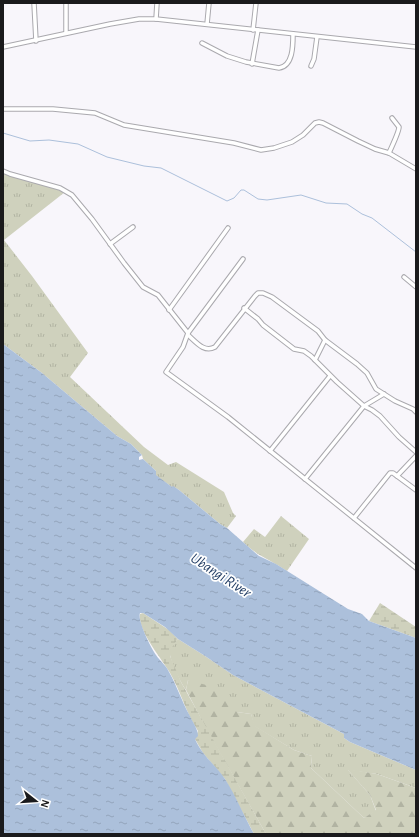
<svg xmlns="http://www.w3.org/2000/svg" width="419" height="837" viewBox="0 0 419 837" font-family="'Alegreya Sans',sans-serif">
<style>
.grass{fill:url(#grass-tufts)}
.forest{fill:url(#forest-firs)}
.wetland{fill:url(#wetland-marsh)}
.water{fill:url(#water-ripples)}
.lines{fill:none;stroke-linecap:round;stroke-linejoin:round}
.stream{stroke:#acc0db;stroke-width:1}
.minor-casing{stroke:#aaa9ae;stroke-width:5.5}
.minor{stroke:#fff;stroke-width:3.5}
.labels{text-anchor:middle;stroke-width:3.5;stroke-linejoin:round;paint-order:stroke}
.water-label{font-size:15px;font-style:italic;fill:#243f66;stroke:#fff}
</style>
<defs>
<pattern id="grass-tufts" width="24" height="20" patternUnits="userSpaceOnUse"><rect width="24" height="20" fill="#cfd1bd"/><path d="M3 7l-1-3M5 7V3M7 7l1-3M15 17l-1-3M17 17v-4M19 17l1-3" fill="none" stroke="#b1b3a2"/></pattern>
<pattern id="forest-firs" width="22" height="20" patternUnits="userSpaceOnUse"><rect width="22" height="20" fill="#cfd1bd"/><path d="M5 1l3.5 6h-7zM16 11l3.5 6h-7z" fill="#b1b3a2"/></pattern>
<pattern id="wetland-marsh" width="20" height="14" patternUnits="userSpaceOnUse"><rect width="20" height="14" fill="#cfd1bd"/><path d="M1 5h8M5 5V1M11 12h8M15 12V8" fill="none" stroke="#b1b3a2"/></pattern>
<pattern id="water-ripples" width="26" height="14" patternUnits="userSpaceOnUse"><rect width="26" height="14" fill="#acc0db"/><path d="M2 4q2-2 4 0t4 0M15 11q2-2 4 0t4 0" fill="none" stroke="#93a4bb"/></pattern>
</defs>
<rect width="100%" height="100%" fill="#f8f6fb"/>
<g class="grass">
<polygon points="3,173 65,192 4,240 32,276 88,353 70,377 144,447 168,465 176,462 224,492 233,513 236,516 227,528 220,524 179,490 173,486 172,487 155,475 156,471 143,459 142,455 131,444 117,436 42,373 3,344"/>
<path d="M281,516L309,539L287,571C271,560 257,556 243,542L254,529L265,537Z"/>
<path d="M178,639L205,656L233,675L344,734V738L350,742L416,770V788L377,774L348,770L370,795L376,811L364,818L311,768L312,756L294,750L254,726L251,714L237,712L188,680L186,690C181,683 167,656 170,649C172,645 176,642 178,639Z"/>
</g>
<polygon class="forest" points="188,680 217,688 234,699 237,712 251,714 255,726 294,750 312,756 311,768 364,818 376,810 370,795 347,769 377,774 416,788 416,834 266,834 206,728 186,690"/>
<g class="wetland">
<polygon points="380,603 416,627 416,638 369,621"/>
<path d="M143,613L169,630L178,639L170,650V656L181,682L266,834H254L225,779L203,753L195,739L198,731C186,713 181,692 170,673C162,659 137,630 140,614Z"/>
</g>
<path class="water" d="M3,344L42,373L117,436L131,444L142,455L139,457V460L143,459L156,471V475L172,487L173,486L179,490L220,524L227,528L259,556L276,564L348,609L362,614L369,621L416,638V770L350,742L344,738V734L233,675L205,656L178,639L165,627L143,613H140C137,620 151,648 156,655C160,661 166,665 169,672C177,686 182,702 190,716C193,723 198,729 198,736L195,739C203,757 215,764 225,779C236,796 244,816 254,834H3Z"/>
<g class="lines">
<polyline class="stream" points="3,133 30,141 49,140 78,144 107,157 144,166 161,168 227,201 234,198 241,190 244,190 258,199 267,200 301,195 326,203 347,204 362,214 372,218 416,252"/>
<g class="minor-casing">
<g id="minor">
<polyline points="34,3 36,41"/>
<polyline points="156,19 157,3"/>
<polyline points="207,24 209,3"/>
<polyline points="253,30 256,3"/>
<polyline points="66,33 66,3"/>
<path d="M202,43L227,56L246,62L279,68C293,66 293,46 293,34"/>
<polyline points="3,47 110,24 139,19 156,19 416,47"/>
<polyline points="252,64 258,30"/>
<polyline points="311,66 314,59 317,37"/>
<polyline points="3,109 53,109 95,113 124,125 234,143 261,150 274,148 292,142 303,135 315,123 319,122 323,123 358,141 375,149 389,153 416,169"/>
<path d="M389,153C392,146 399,132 399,127L392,118"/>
<polyline points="3,171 10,174 60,188 72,195 92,219 124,263 143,287 158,295 188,333 183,347 166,372 228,417 416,568"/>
<polyline points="110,244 133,227"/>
<polyline points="404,277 416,287"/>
<polyline points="244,308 258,319 263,325 294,349 304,351 311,356 337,382 364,406 372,410 380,416 399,437 416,452"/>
<polyline points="169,310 228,228"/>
<polyline points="188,333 243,259"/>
<path d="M188,335C196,342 204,353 215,347L255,296L258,293H263L272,297L318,331L325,340L357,364L367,373L376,389L395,401L413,409L416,412"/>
<polyline points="315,360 325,340"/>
<polyline points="270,451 330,376"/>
<polyline points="397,476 416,456"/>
<polyline points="305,479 364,406 384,394"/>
<polyline points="354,518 390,473 393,473 416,490"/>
</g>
</g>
<use href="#minor" class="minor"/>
</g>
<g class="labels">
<g class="water-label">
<text transform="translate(221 575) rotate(33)" y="5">Ubangi River</text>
</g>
</g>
<rect width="419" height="837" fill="none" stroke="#1a1a1c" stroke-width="8"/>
<g transform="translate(36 801) rotate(107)" stroke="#ffffff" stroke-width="3" paint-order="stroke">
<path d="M0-3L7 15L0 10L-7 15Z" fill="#1a1a1c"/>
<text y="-6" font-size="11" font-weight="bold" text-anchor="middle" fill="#1a1a1c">N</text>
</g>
</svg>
